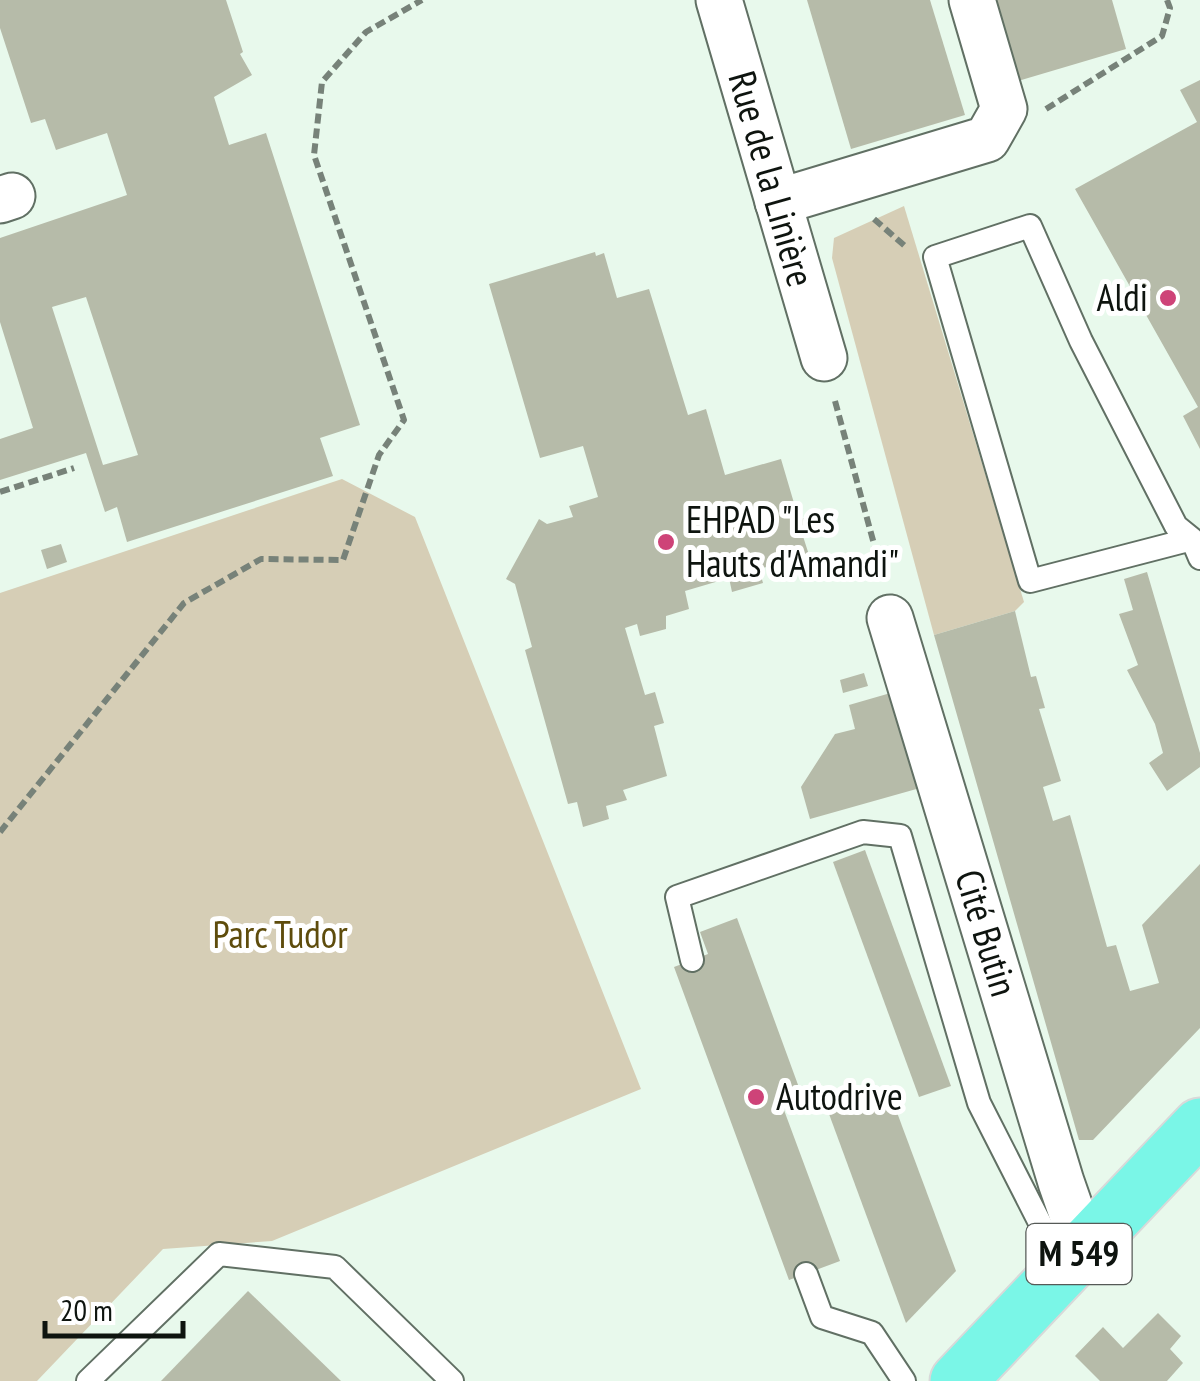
<svg xmlns="http://www.w3.org/2000/svg" width="1200" height="1381" viewBox="0 0 1200 1381" font-family="'PT Sans Narrow',sans-serif">
<style>
.green{fill:#d6ceb6}
.building{fill:#b6bba9;fill-rule:evenodd}
.lines{fill:none;stroke-linecap:round;stroke-linejoin:round}
.lane-casing{stroke:#617064;stroke-width:26}
.street-casing{stroke:#617064;stroke-width:49}
.primary-casing{stroke:#d8d9d9;stroke-width:59}
.path{stroke:#778279;stroke-width:6;stroke-dasharray:10 5;stroke-linecap:butt}
.lane{stroke:#fff;stroke-width:22}
.street{stroke:#fff;stroke-width:45}
.primary{stroke:#7af6e7;stroke-width:55}
.poi-dot{fill:#ce4378;stroke:#fff;stroke-width:4}
.labels{text-anchor:middle;stroke-width:10;stroke-linejoin:round;paint-order:stroke}
.shield{fill:#fff;stroke:#565a57;stroke-width:2.5}
.shield-label{font-size:35px;font-weight:bold;fill:#0e140f}
.street-label{font-size:38px;fill:#0e140f;stroke:#fff}
.poi-label{font-size:38px;fill:#0e140f;stroke:#fff;text-anchor:start}
.park-label{font-size:38px;fill:#5e4c0c;stroke:#fff}
</style>
<rect width="100%" height="100%" fill="#e8f9ec"/>
<g class="green">
<polygon points="904,206 1024,602 1015,611 934,635 832,258 834,238"/>
<polygon points="342,479 415,517 641,1089 272,1241 163,1249 37,1381 0,1381 0,593"/>
</g>
<g class="building">
<path d="M0,0H226L243,52L240,54L252,75L214,97L229,145L266,133L360,425L320,438L333,476L127,542L117,507L105,512L86,453L0,480V439L33,428L0,322V238L127,195L107,133L56,150L45,119L31,123L0,28ZM86,297L138,455L103,465L52,307Z"/>
<polygon points="807,0 930,0 965,115 851,149"/>
<polygon points="994,0 1112,0 1126,49 1018,81"/>
<polygon points="1200,80 1200,449 1183,416 1198,407 1075,189 1197,122 1180,90"/>
<polygon points="595,252 596,256 604,253 617,298 649,289 688,415 706,409 725,475 781,459 799,520 804,518 806,528 801,530 809,555 759,569 763,583 732,592 729,578 685,591 689,609 666,616 666,629 640,636 637,624 625,628 645,695 655,692 664,723 654,726 667,776 623,790 627,800 606,806 609,819 583,827 577,802 568,804 525,650 532,647 515,584 506,579 539,519 547,524 573,517 569,506 598,497 583,446 540,458 489,284"/>
<polygon points="61,544 67,562 47,569 41,550"/>
<polygon points="1147,572 1200,753 1200,767 1167,791 1149,763 1163,753 1155,724 1127,670 1138,665 1119,614 1133,610 1124,579"/>
<polygon points="1015,611 1031,677 1036,676 1045,708 1039,709 1061,781 1043,787 1053,821 1070,815 1107,947 1116,945 1130,991 1159,983 1142,925 1200,864 1200,1028 1093,1140 1079,1140 934,635"/>
<polygon points="864,673 868,686 843,693 840,680"/>
<polygon points="894,692 920,788 810,819 801,787 835,734 855,729 849,705"/>
<polygon points="865,850 951,1086 919,1097 833,862"/>
<polygon points="737,918 801,1093 781,1102 840,1261 789,1280 674,967 708,954 700,932"/>
<polygon points="889,1091 956,1271 906,1323 829,1114"/>
<polygon points="248,1291 341,1381 161,1381"/>
<polygon points="1158,1313 1181,1336 1170,1349 1183,1363 1167,1381 1100,1381 1075,1356 1103,1327 1123,1348"/>
</g>
<g class="lines">
<g class="lane-casing">
<g id="lane">
<polyline points="1192,539 1030,581 935,257 1030,226 1081,341 1176,526 1192,539 1200,558"/>
<polyline points="692,960 677,897 863,832 900,836 979,1103 1064,1270"/>
<polyline points="806,1274 822,1317 872,1333 904,1381"/>
<polyline points="88,1381 219,1254 335,1267 452,1381"/>
</g>
</g>
<g class="street-casing">
<g id="street">
<polyline points="719,0 824,358"/>
<polyline points="0,200 12,196"/>
<polyline points="778,202 987,139 1004,109 972,0"/>
<polyline points="890,618 1061,1182 1084,1248"/>
</g>
</g>
<g class="primary-casing">
<polyline id="primary" points="958,1381 1200,1126"/>
</g>
<g class="path">
<polyline points="1046,109 1162,36 1170,8 1167,0"/>
<polyline points="874,219 906,247"/>
<polyline points="835,401 883,577"/>
<polyline points="0,492 74,468"/>
<polyline points="0,832 184,603 261,559 343,560 379,455 404,420 314,155 322,82 366,32 422,0"/>
</g>
<use href="#lane" class="lane"/>
<use href="#street" class="street"/>
<use href="#primary" class="primary"/>
</g>
<g class="poi-dot">
<circle cx="1168" cy="298" r="10"/>
<circle cx="666" cy="542" r="10"/>
<circle cx="756" cy="1097" r="10"/>
</g>
<g class="labels">
<rect class="shield" x="1026.5" y="1224" width="105" height="60" rx="8"/>
<g class="shield-label">
<text x="1079" y="1266">M 549</text>
</g>
<g class="street-label">
<text transform="translate(771 179) rotate(74)" y="13">Rue de la Linière</text>
<text transform="translate(986 933) rotate(73)" y="13">Cité Butin</text>
</g>
<g class="poi-label">
<text x="1148" y="311" text-anchor="end">Aldi</text>
<text x="686" y="533">EHPAD "Les<tspan x="686" dy="44">Hauts d'Amandi"</tspan></text>
<text x="776" y="1110">Autodrive</text>
</g>
<g class="park-label">
<text x="280" y="948">Parc Tudor</text>
</g>
</g>
<path d="M45 1321v15h138v-15" fill="none" stroke="#0e140f" stroke-width="5"/>
<text x="60" y="1321" font-size="30" fill="#0e140f" stroke="#ffffff" stroke-width="8" paint-order="stroke">20 m</text>
</svg>
